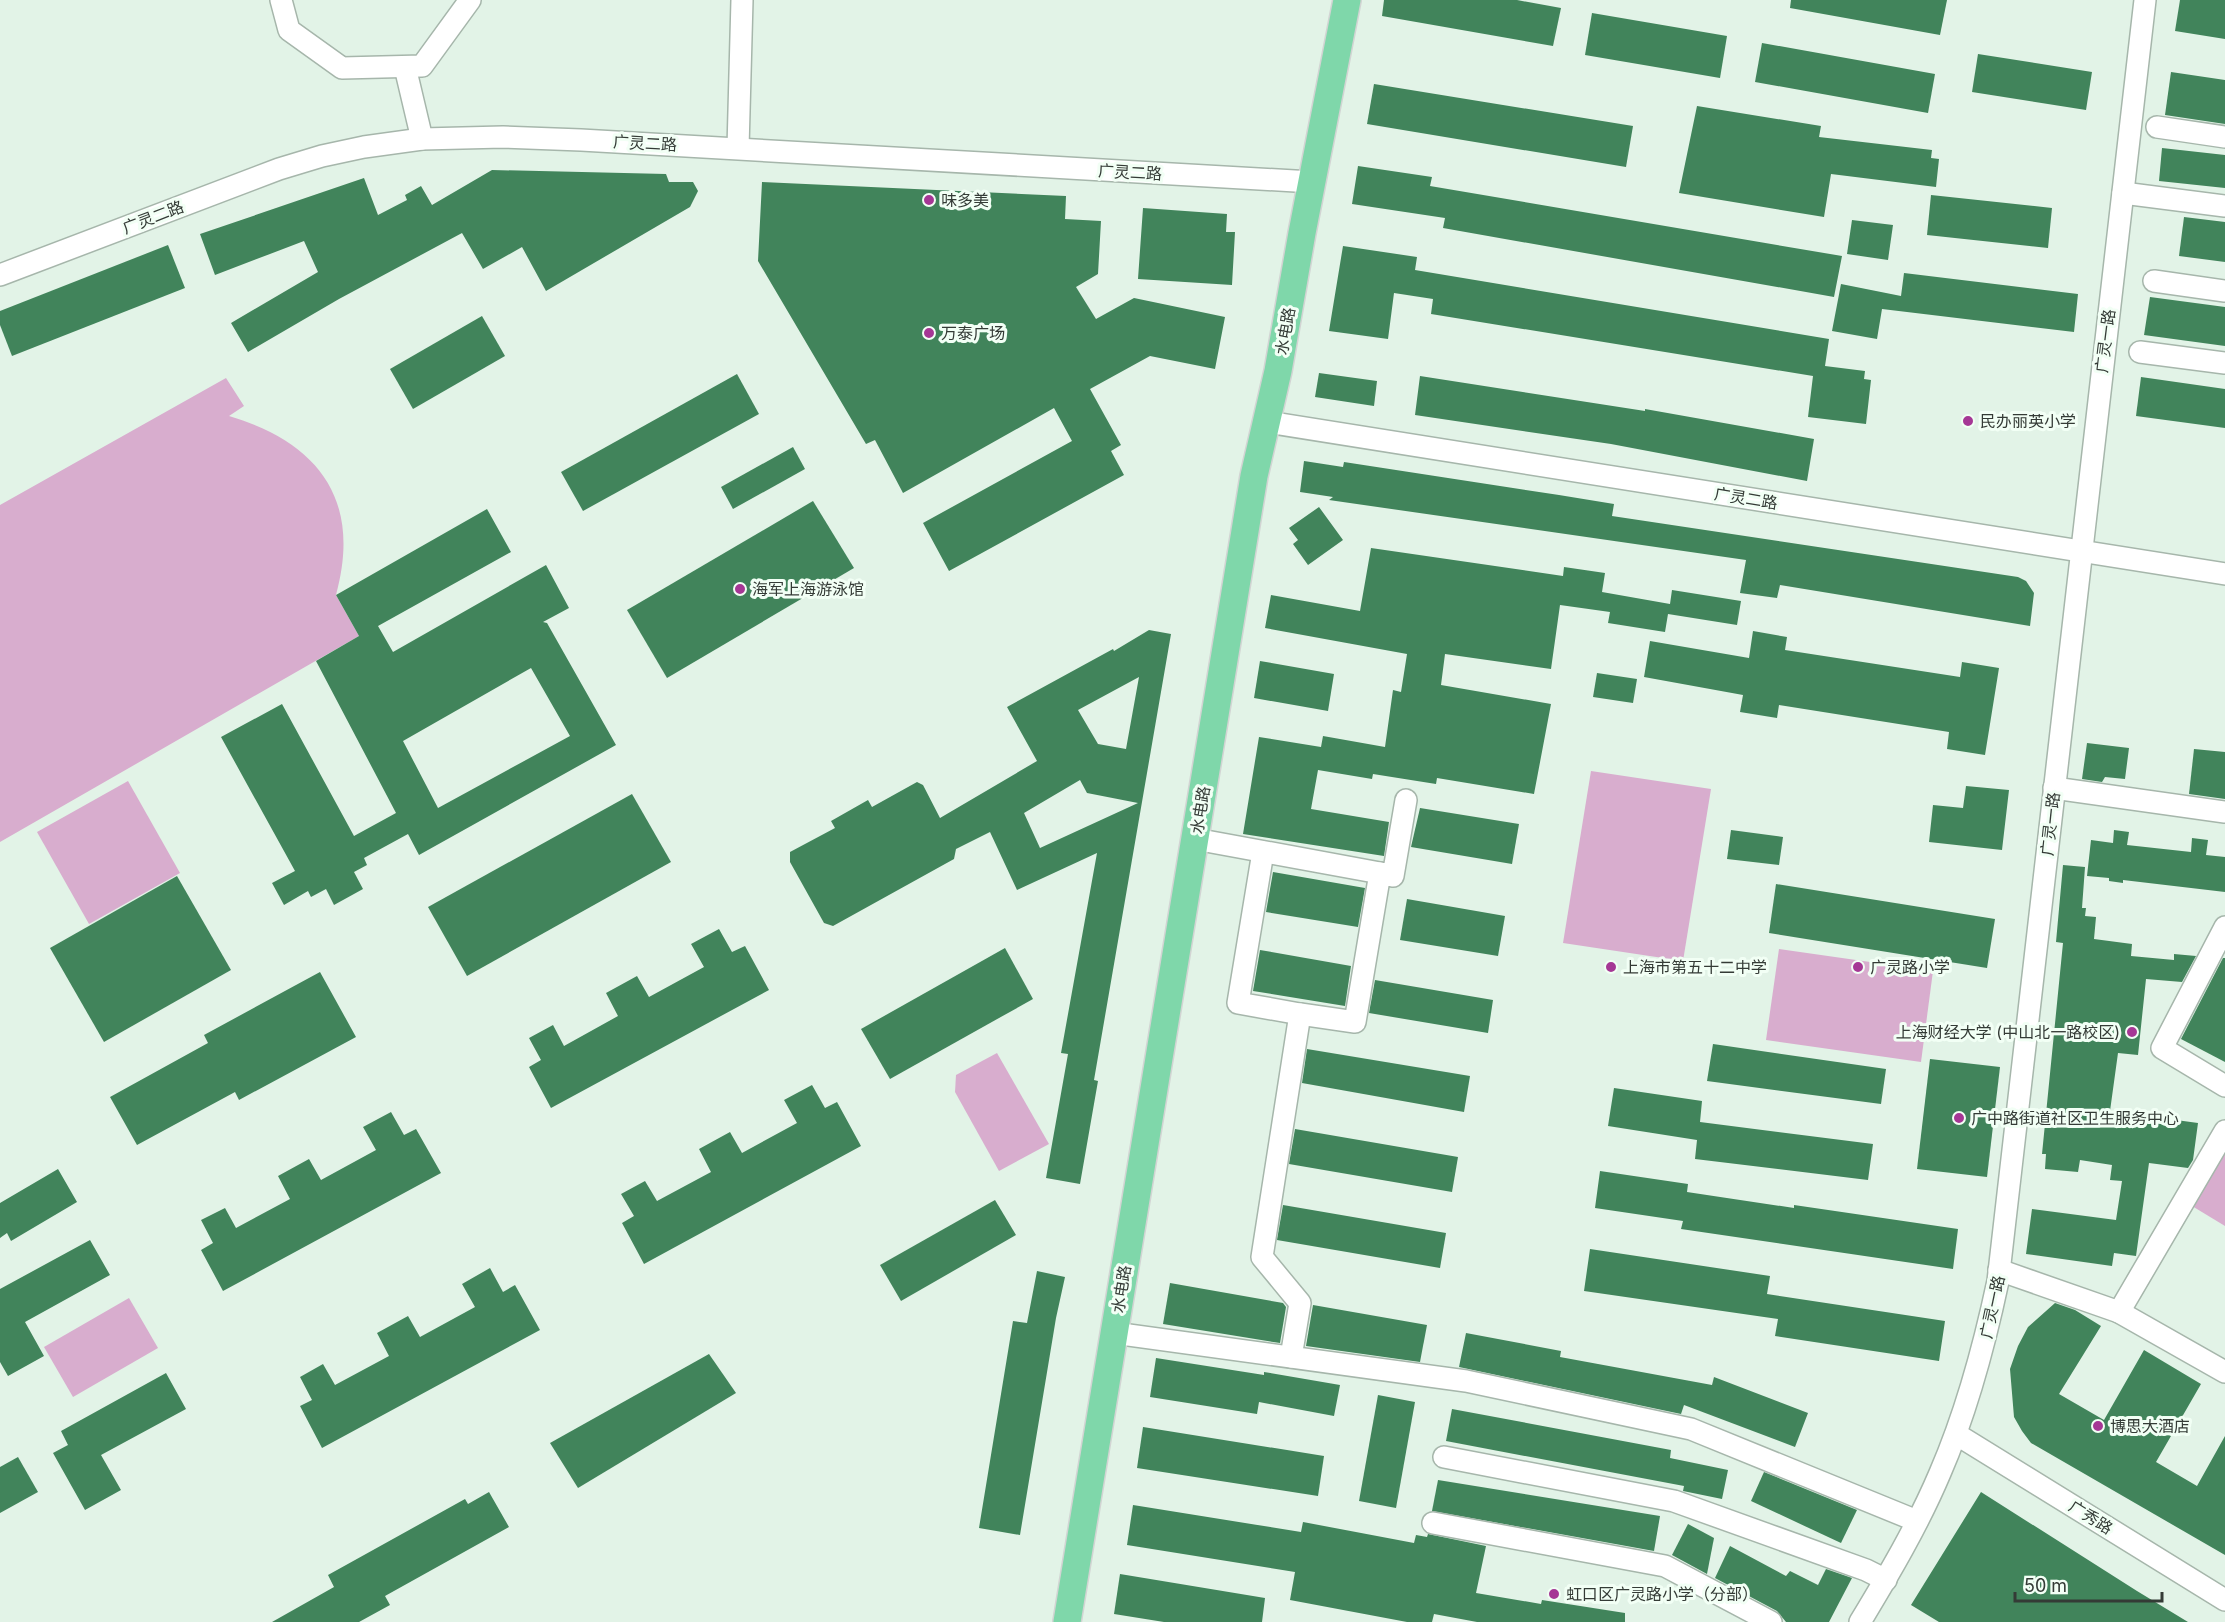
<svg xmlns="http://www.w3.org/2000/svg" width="2225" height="1622" viewBox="0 0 2225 1622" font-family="Inter,'Noto Sans SC',sans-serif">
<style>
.green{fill:#d8adce}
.building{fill:#41845b;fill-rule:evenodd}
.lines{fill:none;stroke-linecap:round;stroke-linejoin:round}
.minor-casing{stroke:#a6b6ab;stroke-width:24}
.major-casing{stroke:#d2d4d3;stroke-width:30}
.minor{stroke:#fff;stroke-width:21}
.major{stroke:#7fd7aa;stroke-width:27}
.poi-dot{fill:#a53795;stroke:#f2fff5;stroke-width:2}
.labels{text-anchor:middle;stroke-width:6;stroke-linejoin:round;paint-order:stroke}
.street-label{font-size:16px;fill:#343b36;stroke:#f2fff5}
.poi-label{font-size:16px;fill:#343b36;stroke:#f2fff5;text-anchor:start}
</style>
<rect width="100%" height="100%" fill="#e2f3e7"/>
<g class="green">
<path d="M226,378L244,406L229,416C319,443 362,500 336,595L359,636L0,842V505Z"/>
<polygon points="1591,771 1711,789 1683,961 1563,943"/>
<polygon points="128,781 180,873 89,924 37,832"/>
<polygon points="1779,949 1933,971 1921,1062 1766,1040"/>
<polygon points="997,1053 1049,1144 999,1171 955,1092 956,1075"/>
<polygon points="2225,1150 2225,1226 2192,1206"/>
<polygon points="129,1298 158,1348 73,1397 44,1347"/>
</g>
<g class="building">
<polygon points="1384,0 1517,0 1561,8 1553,46 1382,16"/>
<polygon points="1791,0 1947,0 1940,35 1790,8"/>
<polygon points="2180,0 2225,0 2225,39 2175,31"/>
<polygon points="1592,13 1727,36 1720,78 1585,55"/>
<polygon points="1762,43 1935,74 1928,113 1755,82"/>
<polygon points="1978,54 2092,72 2086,110 1972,92"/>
<polygon points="2171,72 2225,80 2225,124 2165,115"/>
<polygon points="1374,84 1633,126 1626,167 1367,124"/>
<polygon points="1697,106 1821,126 1819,137 1932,150 1931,158 1939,159 1936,187 1831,174 1824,217 1679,193"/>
<polygon points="2162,148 2225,155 2225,188 2159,181"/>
<polygon points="1358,166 1432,177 1430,186 1842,256 1834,297 1443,228 1445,218 1352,204"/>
<polygon points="492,170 666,174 669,182 693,182 698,191 690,207 546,291 522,247 483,269 462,233 339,299 248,352 231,323 318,272 304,241 215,275 200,234 364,178 378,215 407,200 405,195 421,186 432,205"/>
<polygon points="762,182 1066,196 1065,219 1101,221 1098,274 1076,287 1096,319 1134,298 1225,317 1215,369 1150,356 1090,389 1121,445 1111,451 1124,475 949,571 923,523 1072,441 1054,408 903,493 875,440 866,444 758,261"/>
<polygon points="1931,195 2052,208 2048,248 1927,235"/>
<polygon points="1143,208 1227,214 1226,232 1235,232 1232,285 1138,279"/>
<polygon points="2184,217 2225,222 2225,262 2179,256"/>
<polygon points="1852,220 1893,225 1888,260 1847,254"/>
<polygon points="168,245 185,288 12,356 0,325 0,311"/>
<polygon points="1343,246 1417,257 1415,270 1829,339 1825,366 1865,371 1864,379 1871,380 1866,424 1808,417 1813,376 1431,314 1433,299 1394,293 1388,339 1329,331"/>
<polygon points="1904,273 2078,294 2074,332 1882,309 1877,339 1832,331 1841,284 1901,296"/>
<polygon points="2150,297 2225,307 2225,346 2144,335"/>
<polygon points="482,316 505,356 413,409 390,369"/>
<polygon points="1319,373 1377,381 1374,406 1315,397"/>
<polygon points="737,374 759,414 583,511 561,472"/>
<polygon points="1420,376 1645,411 1645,409 1814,439 1807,481 1611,444 1415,415"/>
<polygon points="2141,377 2225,389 2225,428 2136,416"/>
<polygon points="793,447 805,469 733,509 721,487"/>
<polygon points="1304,461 1343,467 1344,462 1559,495 1614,504 1612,516 2018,577 2026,581 2034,593 2030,626 1780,585 1777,598 1740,593 1746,560 1329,500 1333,497 1300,492"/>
<polygon points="813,501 854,568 667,678 627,610"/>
<polygon points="1319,507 1343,540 1308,565 1293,544 1298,540 1289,528"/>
<path d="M487,509L511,552L378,626L393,652L546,565L569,608L543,622L547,623L616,745L419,855L408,834L364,858L367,865L354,872L363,889L334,905L326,889L311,897L308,891L284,905L272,883L295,871L221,737L282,704L354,836L396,813L316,661L359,636L336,595ZM531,668L570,736L438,808L403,741Z"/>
<polygon points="1371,548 1563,576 1564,567 1605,573 1602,592 1670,604 1672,590 1741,601 1737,625 1668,614 1665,632 1608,623 1610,612 1560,605 1551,669 1445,654 1441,685 1551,704 1534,794 1437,778 1436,784 1373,774 1372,779 1318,770 1311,809 1389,822 1384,856 1243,834 1259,737 1321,747 1323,736 1385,747 1393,690 1401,692 1407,654 1265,628 1271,595 1360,611"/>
<path d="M1149,630L1171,634L1094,1080L1098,1081L1080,1184L1046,1178L1068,1054L1061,1053L1097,853L1017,890L990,832L956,849L954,859L833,926L824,923L790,862V852L835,828L831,821L868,800L872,807L917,782L923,785L940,818L1037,761L1007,707L1113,649L1114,651ZM1139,677L1126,749L1098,744L1078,710ZM1080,780L1087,793L1138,803L1040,848L1024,813Z"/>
<polygon points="1753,631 1787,637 1785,650 1960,677 1962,662 1999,668 1985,755 1947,749 1949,732 1779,705 1777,718 1740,712 1743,695 1644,677 1650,641 1749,658"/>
<polygon points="1260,661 1334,674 1328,711 1254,698"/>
<polygon points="1597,673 1637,679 1633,703 1593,697"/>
<polygon points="2087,743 2129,748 2125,779 2105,777 2102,782 2082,779"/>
<polygon points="2194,749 2225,752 2225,799 2189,794"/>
<polygon points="1966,786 2009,790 2002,850 1929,842 1933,805 1963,808"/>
<polygon points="632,794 671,862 467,976 428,907"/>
<polygon points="1420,808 1519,824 1512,864 1411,847"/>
<polygon points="1731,830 1783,837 1779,865 1727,859"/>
<polygon points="2114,830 2129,832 2127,845 2191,852 2192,838 2208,840 2206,855 2225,857 2225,892 2123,880 2123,883 2109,881 2109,878 2087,876 2091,840 2113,843"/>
<polygon points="2063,865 2085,867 2082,908 2086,908 2085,916 2096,917 2094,939 2132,944 2131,956 2174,960 2174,954 2196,956 2182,982 2146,979 2138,1055 2118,1053 2110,1111 2198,1123 2193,1160 2188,1168 2149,1163 2136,1256 2114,1253 2112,1266 2026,1254 2032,1209 2116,1220 2122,1181 2110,1180 2112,1165 2080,1160 2078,1172 2045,1169 2046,1154 2042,1154 2063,943 2056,942"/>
<polygon points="1273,872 1365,888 1358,927 1266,912"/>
<polygon points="177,876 231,970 104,1042 50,948"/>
<polygon points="1776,884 1995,919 1987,968 1769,933"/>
<polygon points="1407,899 1505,916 1498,956 1400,940"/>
<polygon points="719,929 732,952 745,946 769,990 551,1108 529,1067 541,1060 529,1038 553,1025 564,1046 618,1016 606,993 637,976 649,997 704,967 691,944"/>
<polygon points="1005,948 1033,999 890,1079 861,1029"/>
<polygon points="1260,950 1351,966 1345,1006 1253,991"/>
<polygon points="2223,958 2225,958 2225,1062 2181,1039"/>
<polygon points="320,972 356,1037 239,1100 235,1092 137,1145 110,1097 208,1043 204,1035"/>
<polygon points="1375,980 1493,1000 1488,1033 1369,1013"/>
<polygon points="1713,1044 1886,1069 1881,1104 1707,1081"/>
<polygon points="1307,1049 1470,1076 1464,1112 1302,1083"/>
<polygon points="1930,1059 2000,1067 1987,1177 1917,1169"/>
<polygon points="812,1085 825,1108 837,1102 861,1146 644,1264 622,1223 634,1216 621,1194 645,1181 657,1201 711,1172 699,1149 730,1132 742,1153 797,1123 784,1100"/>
<polygon points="1614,1088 1702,1101 1700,1122 1873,1144 1868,1180 1695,1159 1697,1140 1608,1126"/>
<polygon points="391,1112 404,1135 416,1129 441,1173 223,1291 201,1250 213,1243 201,1220 225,1208 236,1228 290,1199 278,1176 309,1159 321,1180 376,1150 363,1127"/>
<polygon points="1295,1129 1458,1157 1452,1192 1289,1164"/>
<polygon points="58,1169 77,1202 11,1241 7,1233 0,1238 0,1203"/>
<polygon points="1600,1171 1688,1184 1687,1192 1794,1208 1794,1205 1958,1229 1953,1269 1681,1229 1683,1221 1595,1208"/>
<polygon points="995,1200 1016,1235 901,1301 880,1265"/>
<polygon points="1283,1205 1446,1233 1440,1268 1277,1240"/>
<polygon points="90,1240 110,1275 25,1322 44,1356 8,1376 0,1362 0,1289"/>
<polygon points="1590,1249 1770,1276 1767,1294 1945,1321 1939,1361 1775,1336 1778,1319 1584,1291"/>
<polygon points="490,1268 503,1292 515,1285 540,1330 322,1448 300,1406 312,1400 300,1377 323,1364 335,1385 389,1356 377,1333 408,1316 420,1337 475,1307 462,1284"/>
<polygon points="1037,1271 1065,1277 1056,1318 1020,1535 979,1528 1013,1321 1027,1323"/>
<polygon points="1170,1283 1283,1303 1286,1307 1280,1343 1163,1324"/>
<polygon points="2055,1303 2075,1310 2101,1326 2059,1394 2104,1420 2144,1350 2201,1384 2156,1462 2197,1486 2225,1436 2225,1555 2031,1443 2022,1431 2014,1417 2010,1369 2018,1346 2028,1327"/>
<polygon points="1313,1305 1427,1325 1420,1362 1306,1346"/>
<polygon points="1466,1333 1561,1351 1560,1357 1712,1385 1714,1377 1808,1413 1795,1447 1684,1405 1681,1414 1459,1367"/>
<polygon points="709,1354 736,1393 578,1488 550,1443"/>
<polygon points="1156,1358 1264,1375 1264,1372 1340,1385 1334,1416 1259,1402 1257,1414 1150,1397"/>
<polygon points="166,1373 186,1409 101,1455 121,1490 85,1510 53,1453 68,1445 61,1431"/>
<polygon points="1378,1395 1415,1402 1396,1508 1359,1501"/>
<polygon points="1452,1409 1671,1450 1670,1458 1728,1470 1722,1499 1683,1491 1684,1486 1446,1441"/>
<polygon points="1143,1427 1324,1456 1318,1496 1137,1468"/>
<polygon points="18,1457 38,1492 0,1513 0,1467"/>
<polygon points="1764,1472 1857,1510 1841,1543 1751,1501"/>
<polygon points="1438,1480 1660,1516 1654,1551 1432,1511"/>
<polygon points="489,1492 509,1527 385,1596 390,1605 359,1622 272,1622 334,1587 328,1575 465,1499 468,1504"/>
<polygon points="1981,1492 2137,1591 2188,1622 1939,1622 1911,1605"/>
<polygon points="1133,1505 1301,1532 1303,1522 1414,1543 1416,1535 1427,1537 1428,1534 1486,1546 1476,1593 1541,1604 1542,1600 1625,1613 1625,1622 1477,1622 1434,1614 1432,1622 1407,1622 1290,1600 1295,1572 1127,1545"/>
<polygon points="1688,1524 1714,1538 1707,1574 1672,1555"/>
<polygon points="1730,1546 1786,1576 1790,1571 1818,1585 1826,1569 1852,1578 1829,1622 1786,1622 1777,1611 1715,1578"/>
<polygon points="1120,1574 1265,1598 1262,1622 1164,1622 1114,1614"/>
</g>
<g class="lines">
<g class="minor-casing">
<g id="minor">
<polyline points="281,0 289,30 342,68 422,66 470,0"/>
<polyline points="405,67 422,139"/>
<polyline points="2157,127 2225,137"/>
<polyline points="738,148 742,0"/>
<polyline points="2123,193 2225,206"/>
<polyline points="0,275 279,169 322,156 364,147 422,139 503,137 581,140 1312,182"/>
<polyline points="2154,281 2225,291"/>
<polyline points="2140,352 2225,363"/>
<polyline points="1267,422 2225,574"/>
<polyline points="2054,788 2225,812"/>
<polyline points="1195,839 1380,873"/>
<polyline points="1263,852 1238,1003 1300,1014"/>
<polyline points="2225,927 2162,1048 2225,1086"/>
<polyline points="1999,1270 2119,1312 2225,1131"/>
<polyline points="2119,1312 2225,1372"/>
<polyline points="1114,1333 1466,1381 1691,1429 1917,1521"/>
<polyline points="1291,1357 1300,1303 1262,1257 1300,1014 1355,1022 1380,873 1393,876 1406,800"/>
<polyline points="1956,1434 2225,1600"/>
<polyline points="1444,1457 1674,1501 1866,1570 1886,1580"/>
<polyline points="1433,1523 1665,1566 1771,1622"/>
<path d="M1860,1622C1889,1574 1918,1525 1940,1473C1967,1411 1984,1347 1998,1281L2145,0"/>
</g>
</g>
<g class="major-casing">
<polyline id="major" points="1067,1622 1254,476 1278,371 1302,233 1347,0"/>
</g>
<use href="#minor" class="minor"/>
<use href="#major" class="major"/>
</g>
<g class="poi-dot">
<circle cx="929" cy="200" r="6"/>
<circle cx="929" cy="333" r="6"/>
<circle cx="1968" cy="421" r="6"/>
<circle cx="740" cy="589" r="6"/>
<circle cx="1611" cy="967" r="6"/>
<circle cx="1858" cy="967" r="6"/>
<circle cx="2132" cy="1032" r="6"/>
<circle cx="1959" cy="1118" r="6"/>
<circle cx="2098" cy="1426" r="6"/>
<circle cx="1554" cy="1594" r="6"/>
</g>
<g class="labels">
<g class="street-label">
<text transform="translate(645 143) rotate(3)" y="6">广灵二路</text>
<text transform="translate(1130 172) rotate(3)" y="6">广灵二路</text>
<text transform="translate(153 217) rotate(-21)" y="6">广灵二路</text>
<text transform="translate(1285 331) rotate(-80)" y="6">水电路</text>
<text transform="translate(2105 341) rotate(-83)" y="6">广灵一路</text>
<text transform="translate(1746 498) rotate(9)" y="6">广灵二路</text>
<text transform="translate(1200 810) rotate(-81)" y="6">水电路</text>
<text transform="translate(2050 824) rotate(-84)" y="6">广灵一路</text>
<text transform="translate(1121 1289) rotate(-81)" y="6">水电路</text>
<text transform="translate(1992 1307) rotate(-78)" y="6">广灵一路</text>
<text transform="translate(2091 1517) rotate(32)" y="6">广秀路</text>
</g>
<g class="poi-label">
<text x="941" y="206">味多美</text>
<text x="941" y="339">万泰广场</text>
<text x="1980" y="427">民办丽英小学</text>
<text x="752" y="595">海军上海游泳馆</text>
<text x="1623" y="973">上海市第五十二中学</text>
<text x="1870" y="973">广灵路小学</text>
<text x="2120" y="1038" text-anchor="end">上海财经大学 (中山北一路校区)</text>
<text x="1971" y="1124">广中路街道社区卫生服务中心</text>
<text x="2110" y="1432">博思大酒店</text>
<text x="1566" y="1600">虹口区广灵路小学（分部）</text>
</g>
</g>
<path d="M2015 1592v9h147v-9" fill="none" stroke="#343b36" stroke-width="3"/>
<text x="2024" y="1592" font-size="18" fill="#343b36" stroke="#f2fff5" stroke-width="4.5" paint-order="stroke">50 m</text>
</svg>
